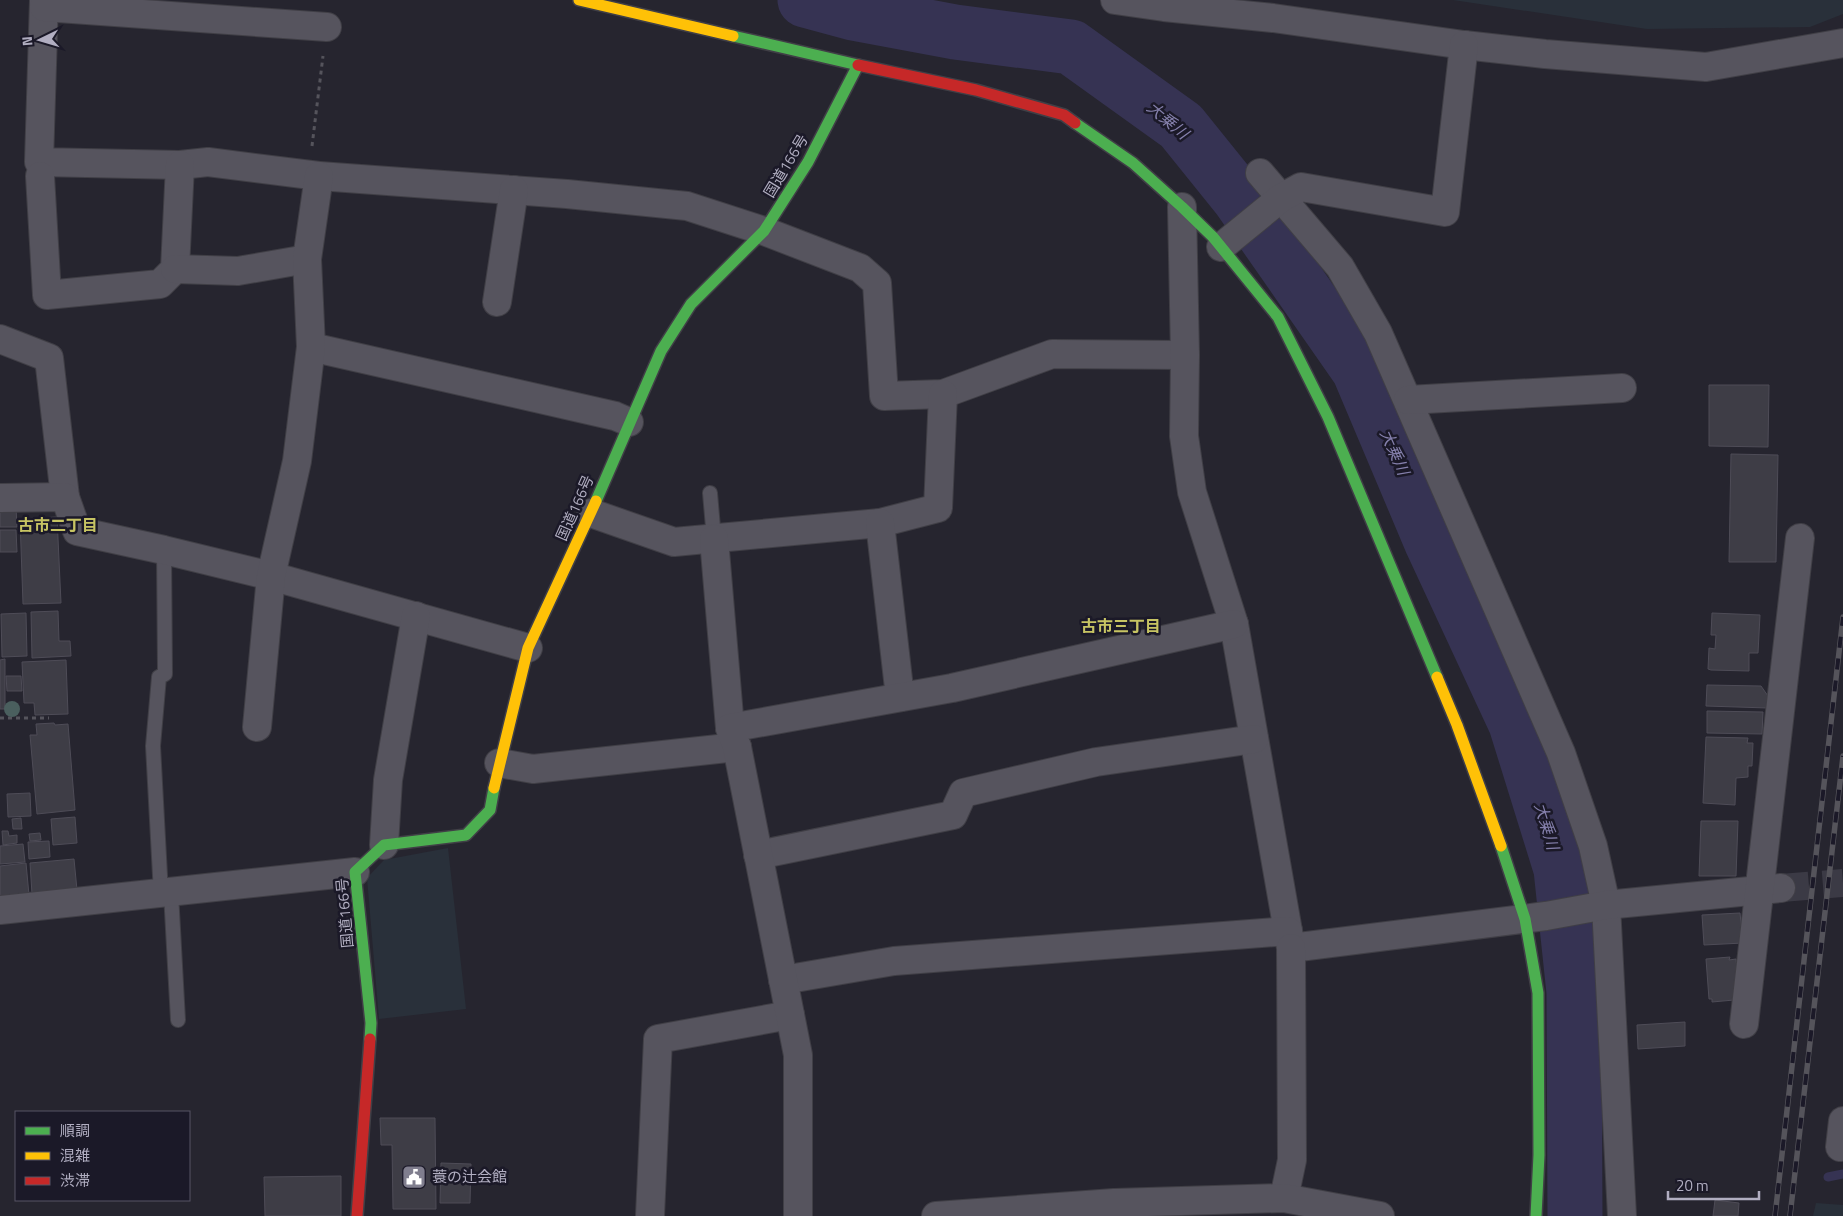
<svg xmlns="http://www.w3.org/2000/svg" width="1843" height="1216" viewBox="0 0 1843 1216" font-family="'Titillium Web','Noto Sans JP',sans-serif">
<style>
.green{fill:#29303a}
.lines{fill:none;stroke-linecap:round;stroke-linejoin:round}
.stream{stroke:#363353;stroke-width:9}
.river{stroke:#363353;stroke-width:55}
.building{fill:#3e3d46;stroke:#4e4c57}
.street-tunnel{stroke:#3b3a45;stroke-width:28;stroke-dasharray:28 14;stroke-linecap:butt}
.lane-casing{stroke:#403f46;stroke-width:16}
.street-casing{stroke:#403f46;stroke-width:30}
.fast-casing{stroke:#403f46;stroke-width:14}
.slow-casing{stroke:#403f46;stroke-width:14}
.jam-casing{stroke:#403f46;stroke-width:14}
.path{stroke:#55545c;stroke-width:3;stroke-dasharray:4 4;stroke-linecap:butt}
.lane{stroke:#56545e;stroke-width:14}
.street{stroke:#56545e;stroke-width:28}
.fast{stroke:#4caf50;stroke-width:11}
.slow{stroke:#ffc107;stroke-width:11}
.jam{stroke:#c62828;stroke-width:11}
.rail-casing{stroke:#55545b;stroke-width:5.5}
.rail{stroke:#1b1928;stroke-width:4;stroke-dasharray:11;stroke-linecap:butt}
.tree{fill:#4a5f5e}
.labels{text-anchor:middle;stroke-width:5;stroke-linejoin:round;paint-order:stroke}
.street-label{font-size:15px;fill:#b1aec1;stroke:#1b1928}
.poi-label{font-size:15px;fill:#b1aec1;stroke:#1b1928;text-anchor:start}
.water-label{font-size:16px;font-style:italic;fill:#8580ac;stroke:#1b1928}
.neighbourhood-label{font-size:16px;font-weight:bold;fill:#c7c463;stroke:#1b1928}
</style>
<rect width="100%" height="100%" fill="#26252f"/>
<g class="green">
<polygon points="1453,0 1843,0 1843,14 1810,27 1647,29"/>
<polygon points="448,848 466,1009 379,1019 367,878 384,860"/>
<polygon points="1816,1203 1843,1205 1843,1216 1813,1216"/>
</g>
<g class="lines">
<polyline class="stream" points="1828,1177 1843,1174"/>
<polyline class="river" points="805,0 853,13 955,32 1071,47 1181,126 1239,198 1359,370 1432,543 1516,724 1561,869 1574,992 1575,1216"/>
</g>
<g class="building">
<polygon points="1709,385 1769,385 1768,447 1709,446"/>
<polygon points="1731,454 1778,455 1776,562 1729,562"/>
<polygon points="16,507 17,527 0,527 0,508"/>
<polygon points="57,517 61,603 23,604 20,519"/>
<polygon points="0,530 16,530 17,552 0,552"/>
<polygon points="58,611 59,641 70,641 71,656 32,658 31,612"/>
<polygon points="26,613 27,656 2,657 1,614"/>
<polygon points="1712,613 1760,615 1758,653 1749,653 1749,671 1711,670 1708,669 1709,648 1715,649 1716,635 1711,635"/>
<polygon points="5,659 5,709 0,709 0,660"/>
<polygon points="66,660 68,714 35,715 34,703 24,703 22,662"/>
<polygon points="6,676 21,676 22,691 7,691"/>
<polygon points="1707,685 1761,686 1768,696 1768,708 1706,706"/>
<polygon points="1707,711 1763,712 1762,734 1707,733"/>
<polygon points="54,723 55,725 68,724 75,810 37,814 30,735 37,735 36,724"/>
<polygon points="1706,737 1748,738 1747,743 1753,743 1752,766 1748,766 1748,777 1736,778 1735,805 1703,803"/>
<polygon points="30,793 31,816 8,817 7,794"/>
<polygon points="75,817 77,843 53,845 51,819"/>
<polygon points="21,818 22,829 13,829 12,819"/>
<polygon points="1701,821 1738,821 1736,876 1699,876"/>
<polygon points="2,831 8,831 9,836 17,835 17,843 3,845"/>
<polygon points="40,833 41,840 30,841 29,834"/>
<polygon points="49,841 50,857 29,859 28,842"/>
<polygon points="23,844 25,862 0,864 0,846"/>
<polygon points="74,859 77,890 32,894 30,863"/>
<polygon points="26,863 29,895 0,897 0,866"/>
<polygon points="1740,913 1743,943 1704,945 1702,915"/>
<polygon points="1730,957 1729,960 1736,959 1739,993 1734,1000 1712,1002 1712,999 1709,999 1706,959"/>
<polygon points="1685,1022 1685,1046 1638,1049 1637,1025"/>
<polygon points="380,1118 435,1118 436,1209 393,1209 392,1145 381,1145"/>
<polygon points="441,1163 471,1164 470,1203 440,1203"/>
<polygon points="341,1176 341,1216 265,1216 264,1177"/>
<polygon points="1715,1200 1739,1203 1738,1216 1713,1216"/>
</g>
<g class="lines">
<polyline class="street-tunnel" points="1781,888 1843,883"/>
<g class="lane-casing">
<g id="lane">
<polyline points="710,493 714,539"/>
<polyline points="171,893 178,1020"/>
<polyline points="161,894 153,746 159,677 165,674 164,550"/>
</g>
</g>
<g class="street-casing">
<g id="street">
<polyline points="44,0 39,162 180,165 208,162 319,176 567,194 687,206 764,231 860,268 877,283 884,396 943,394 1052,354 1185,355"/>
<polyline points="1115,0 1164,7 1273,18 1464,45 1545,54 1706,67 1843,43"/>
<polyline points="44,7 327,27"/>
<polyline points="1260,173 1340,267 1378,333 1561,753 1593,846 1606,905 1622,1216"/>
<polyline points="40,176 47,295 160,284 175,269 180,165"/>
<polyline points="1182,207 1185,355 1184,436 1192,492 1234,624 1291,948 1546,916 1606,905 1781,888"/>
<polyline points="1221,247 1281,198 1301,187 1445,212 1464,45"/>
<polyline points="175,269 238,271 307,259"/>
<polyline points="497,302 514,190"/>
<polyline points="0,339 49,358 65,497"/>
<polyline points="311,347 615,416 629,422"/>
<polyline points="1408,400 1622,388"/>
<polyline points="0,498 65,497 77,531 164,550 271,576 528,648"/>
<polyline points="591,513 674,542 880,523 938,508 943,394"/>
<polyline points="880,523 900,697"/>
<polyline points="714,539 730,728"/>
<polyline points="257,727 271,576 297,461 311,347 307,259 319,176"/>
<polyline points="499,763 533,769 737,747"/>
<polyline points="384,845 388,780 416,616"/>
<polyline points="758,855 953,815 963,793 1096,762 1254,739"/>
<polyline points="0,910 355,872"/>
<polyline points="783,980 894,961 1288,931"/>
<polyline points="1744,1024 1800,538"/>
<polyline points="1840,1147 1843,1121"/>
<polyline points="1284,1198 1292,1160 1291,948"/>
<polyline points="650,1216 658,1039 790,1015"/>
<polyline points="798,1216 798,1055 737,747 730,728 952,688 1234,624"/>
<polyline points="936,1216 1114,1203 1284,1198 1380,1216"/>
</g>
</g>
<g class="fast-casing">
<g id="fast">
<polyline points="1075,123 1133,163 1182,207 1213,237 1278,317 1328,417 1437,677"/>
<polyline points="596,501 661,351 691,304 764,231 808,162 858,65 733,36"/>
<polyline points="1501,846 1525,919 1538,993 1539,1155 1536,1216"/>
<polyline points="370,1039 371,1023 355,872 384,845 466,835 490,810 494,788"/>
</g>
</g>
<g class="slow-casing">
<g id="slow">
<polyline points="579,0 733,36"/>
<polyline points="1437,677 1457,725 1501,846"/>
<polyline points="494,788 528,648 596,501"/>
</g>
</g>
<g class="jam-casing">
<g id="jam">
<polyline points="858,65 976,90 1064,115 1075,123"/>
<polyline points="357,1216 370,1039"/>
</g>
</g>
<g class="path">
<polyline points="312,146 323,56"/>
<polyline points="0,718 49,718"/>
</g>
<use href="#lane" class="lane"/>
<use href="#street" class="street"/>
<use href="#fast" class="fast"/>
<use href="#slow" class="slow"/>
<use href="#jam" class="jam"/>
<g class="rail-casing">
<g id="rail">
<polyline points="1775,1216 1843,617"/>
<polyline points="1790,1216 1843,756"/>
</g>
</g>
<use href="#rail" class="rail"/>
</g>
<circle class="tree" cx="12" cy="709" r="8"/>
<defs>
<g id="civic-square" transform="scale(1.25)"><rect x="-9" y="-9" width="18" height="18" rx="4" fill="#807e8e" stroke="#1b1928"/><path d="M-.6-6.5H3V-4.5H.6V-3L4-1V1h2V6H-6V1h2V-1L-.6-3ZM-1.2 2.5V6h2.4V2.5Z" fill="#fff"/></g>
</defs>
<g fill-rule="evenodd">
<use href="#civic-square" x="414" y="1177"/>
</g>
<g class="labels">
<g class="street-label">
<text transform="translate(786 166) rotate(-59)" y="5">国道166号</text>
<text transform="translate(575 508) rotate(-66)" y="5">国道166号</text>
<text transform="translate(345 913) rotate(-95)" y="5">国道166号</text>
</g>
<g class="poi-label">
<text x="432" y="1182">蓑の辻会館</text>
</g>
<g class="water-label">
<text transform="translate(1168 120) rotate(40)" y="6">大乗川</text>
<text transform="translate(1395 452) rotate(66)" y="6">大乗川</text>
<text transform="translate(1547 826) rotate(73)" y="6">大乗川</text>
</g>
<g class="neighbourhood-label">
<text x="58" y="531">古市二丁目</text>
<text x="1121" y="632">古市三丁目</text>
</g>
</g>
<rect x="15" y="1111" width="175" height="90" fill="#1b1928" stroke="#575565"/>
<rect x="25" y="1127" width="25" height="8" fill="#4caf50" stroke="#575565"/>
<text x="60" y="1136" font-size="15" fill="#b1aec1">順調</text>
<rect x="25" y="1152" width="25" height="8" fill="#ffc107" stroke="#575565"/>
<text x="60" y="1161" font-size="15" fill="#b1aec1">混雑</text>
<rect x="25" y="1177" width="25" height="8" fill="#c62828" stroke="#575565"/>
<text x="60" y="1186" font-size="15" fill="#b1aec1">渋滞</text>
<g transform="translate(40 40) rotate(265)" stroke="#1b1928" stroke-width="4" paint-order="stroke">
<path d="M0-4L9 19L0 12L-9 19Z" fill="#b1aec1"/>
<text y="-8" font-size="14" font-weight="bold" text-anchor="middle" fill="#b1aec1">N</text>
</g>
<path d="M1668 1191v8h91v-8" fill="none" stroke="#b1aec1" stroke-width="2.5"/>
<text x="1676" y="1191" font-size="15" fill="#b1aec1" stroke="#1b1928" stroke-width="4" paint-order="stroke">20 m</text>
</svg>
